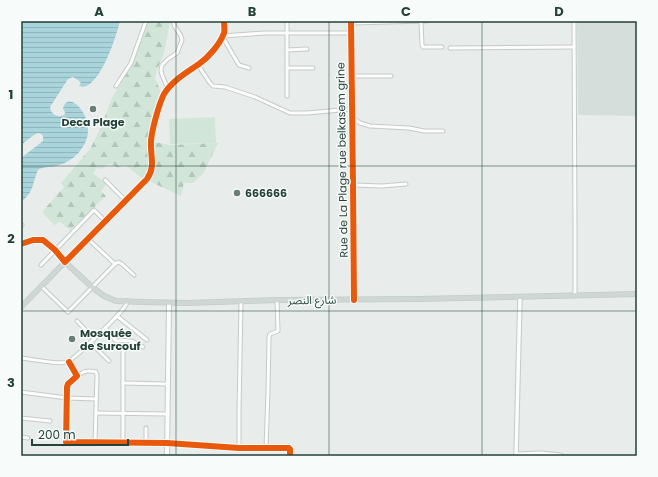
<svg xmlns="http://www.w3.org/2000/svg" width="658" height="477" viewBox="0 0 658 477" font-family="Poppins,'Noto Sans Arabic',sans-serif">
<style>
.built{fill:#d6dedb}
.grass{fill:#d1e6d8}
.forest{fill:url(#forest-firs)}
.water{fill:url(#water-rules)}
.pier{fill:#e8edeb}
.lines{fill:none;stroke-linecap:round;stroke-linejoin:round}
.minor-casing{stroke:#c5cac8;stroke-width:5}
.tertiary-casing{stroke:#c5cac8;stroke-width:5.5}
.secondary-casing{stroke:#c3cbc8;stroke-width:6}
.primary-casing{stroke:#c3ccc9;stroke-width:6}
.minor{stroke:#fcfcfc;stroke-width:3}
.tertiary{stroke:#fcfcfc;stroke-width:3.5}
.secondary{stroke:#fcfcfc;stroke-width:4}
.primary{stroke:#cfd7d5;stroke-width:4.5}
.cycleway-casing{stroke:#f7fbf9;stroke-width:8}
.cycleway{stroke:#e8590c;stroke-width:6}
.grid{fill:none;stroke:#24423a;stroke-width:1;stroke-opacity:0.55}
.poi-dot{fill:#697e78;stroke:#f7fbf9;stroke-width:1.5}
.labels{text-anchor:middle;stroke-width:3;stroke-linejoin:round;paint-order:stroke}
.poi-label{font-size:11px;font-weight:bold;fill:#24423a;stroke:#f7fbf9;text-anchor:start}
.street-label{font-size:11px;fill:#24423a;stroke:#f7fbf9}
.neatline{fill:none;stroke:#24423a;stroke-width:1.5}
.grid-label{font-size:13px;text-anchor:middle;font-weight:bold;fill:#24423a}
</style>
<defs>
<pattern id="forest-firs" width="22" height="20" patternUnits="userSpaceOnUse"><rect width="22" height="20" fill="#d1e6d8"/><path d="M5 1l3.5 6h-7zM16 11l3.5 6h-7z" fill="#b3c6ba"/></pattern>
<pattern id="water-rules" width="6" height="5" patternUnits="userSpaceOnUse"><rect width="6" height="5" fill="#a9d4db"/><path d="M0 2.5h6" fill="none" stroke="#91b7bd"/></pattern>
</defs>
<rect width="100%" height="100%" fill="#e8edeb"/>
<polygon class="built" points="577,21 637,21 637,116 578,115"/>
<polygon class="grass" points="215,117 216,143 170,144 169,119"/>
<g class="forest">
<path d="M148,21H170L164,53L156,72L155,78L160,90V93C156,110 151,126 149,143C146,158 155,165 143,179L125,165L118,168C111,163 109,162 102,169L97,168L93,173L107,184L101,191L106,196L70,230L60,222L54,225L42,212L64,187L61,183L90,149L99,131L113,96L129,70Z"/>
<polygon points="154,142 170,145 218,143 203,174 193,183 184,183 181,196 149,181 154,172"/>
</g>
<path class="water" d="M21,21H120C116,37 103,77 88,85C85,87 82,87 79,86L81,83L78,80L73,77L68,79L50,107C51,115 59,119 65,114V112L63,109C67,88 94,115 87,138C82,154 68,164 52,167C47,167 42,167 38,170C32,184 34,192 21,202Z"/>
<polygon class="pier" points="38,133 41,134 43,136 43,141 21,158 21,145 34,135"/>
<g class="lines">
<g class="minor-casing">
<g id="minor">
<polyline points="287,21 287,96"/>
<polyline points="574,21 575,229 575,296"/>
<polyline points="421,22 422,45 423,47 442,47"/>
<polyline points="351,23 426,21"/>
<polyline points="450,48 574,47"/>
<polyline points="287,50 307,49"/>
<polyline points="198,65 210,83 213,86 225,87 255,97 290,113 307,113 352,109"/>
<polyline points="249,68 239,65 222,36 265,33 350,33"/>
<polyline points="287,68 313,68"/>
<polyline points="352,76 391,76"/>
<polyline points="116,86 131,63 146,21"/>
<polyline points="168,89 162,75 161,70 162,65 168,59 177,53 182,40 181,36 175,27 173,21"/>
<polyline points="352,117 360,123 370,126 409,128 424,131 443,131"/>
<polyline points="105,180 126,201"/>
<polyline points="353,185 382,186 406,184"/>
<polyline points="21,224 22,225 21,226"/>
<path d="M21,244L33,240H43L55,250L65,262L147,179C156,166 150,156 151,141C152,129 159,104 164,94C172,81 187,72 199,64C209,57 220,44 224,33C225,30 224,25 224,21"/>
<polyline points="115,264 118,262 122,264 134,275"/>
<polyline points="41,265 94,210 105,221"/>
<polyline points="41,286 68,312 115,264 88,239"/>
<polyline points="117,316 147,340"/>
<polyline points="77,321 94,339"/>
<path d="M105,328L116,341C129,340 132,340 143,347"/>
<polyline points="90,342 109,361"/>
<path d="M21,358C31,359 58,365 67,362C74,360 117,317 123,309C125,307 126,304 128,301"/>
<polyline points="69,362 77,376 68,384 67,387 66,442 167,443 239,448 289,448 290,449 290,456"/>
<path d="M77,376C84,371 87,370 96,372L97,375L95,443"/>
<polyline points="123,383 168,384"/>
<polyline points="21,392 67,398 96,399"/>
<polyline points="96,413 168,414"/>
<polyline points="21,418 50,421"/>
<polyline points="146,428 146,443"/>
<polyline points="21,437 28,438"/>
<polyline points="123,443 123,347"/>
<polyline points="239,448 239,412 241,301"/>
<polyline points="266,448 268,392 269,337 270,334 278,331 277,300"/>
<polyline points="517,454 541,453 561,455 561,456"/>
</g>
</g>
<g class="tertiary-casing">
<g id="tertiary">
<polyline points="351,21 353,185 354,300"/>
<polyline points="516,456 520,297"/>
</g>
</g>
<g class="secondary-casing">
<polyline id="secondary" points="167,456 169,303"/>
</g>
<g class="primary-casing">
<polyline id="primary" points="21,307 65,262 92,287 104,296 116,301 143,302 187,303 277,300 418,299 637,294"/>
</g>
<use href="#minor" class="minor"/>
<use href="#tertiary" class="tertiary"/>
<use href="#secondary" class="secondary"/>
<use href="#primary" class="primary"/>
<g class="cycleway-casing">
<g id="cycleway">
<polyline points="351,21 353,185 354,300"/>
<path d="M21,244L33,240H43L55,250L65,262L147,179C156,166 150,156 151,141C152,129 159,104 164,94C172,81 187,72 199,64C209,57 220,44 224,33C225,30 224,25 224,21"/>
<polyline points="69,362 77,376 68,384 67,387 66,442 167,443 239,448 289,448 290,449 290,456"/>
</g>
</g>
<use href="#cycleway" class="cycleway"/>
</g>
<path class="grid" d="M176,21V456M329,21V456M482,21V456M21,166H637M21,311H637"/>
<g class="poi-dot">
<circle cx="93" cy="109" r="4"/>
<circle cx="237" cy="193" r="4"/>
<circle cx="72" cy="339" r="4"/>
</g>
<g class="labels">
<g class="poi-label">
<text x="93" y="126" text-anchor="middle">Deca Plage</text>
<text x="245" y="197">666666</text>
<text x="80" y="337">Mosquée<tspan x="80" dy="13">de Surcouf</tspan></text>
</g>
<g class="street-label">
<text transform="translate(342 160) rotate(-91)" y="4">Rue de La Plage rue belkasem grine</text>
<text transform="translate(312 300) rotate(-1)" y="4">شارع النصر</text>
</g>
</g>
<rect width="658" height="477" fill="none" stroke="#f7fbf9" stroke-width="44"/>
<path d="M32 439v6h96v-6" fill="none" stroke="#24423a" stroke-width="2"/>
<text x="38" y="439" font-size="12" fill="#24423a" stroke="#f7fbf9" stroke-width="3" paint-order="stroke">200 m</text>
<rect x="22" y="22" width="614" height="433" class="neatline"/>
<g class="grid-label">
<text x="99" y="16">A</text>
<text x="252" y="16">B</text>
<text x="406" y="16">C</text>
<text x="559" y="16">D</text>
<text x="11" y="99">1</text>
<text x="11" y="243">2</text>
<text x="11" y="387">3</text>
</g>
</svg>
